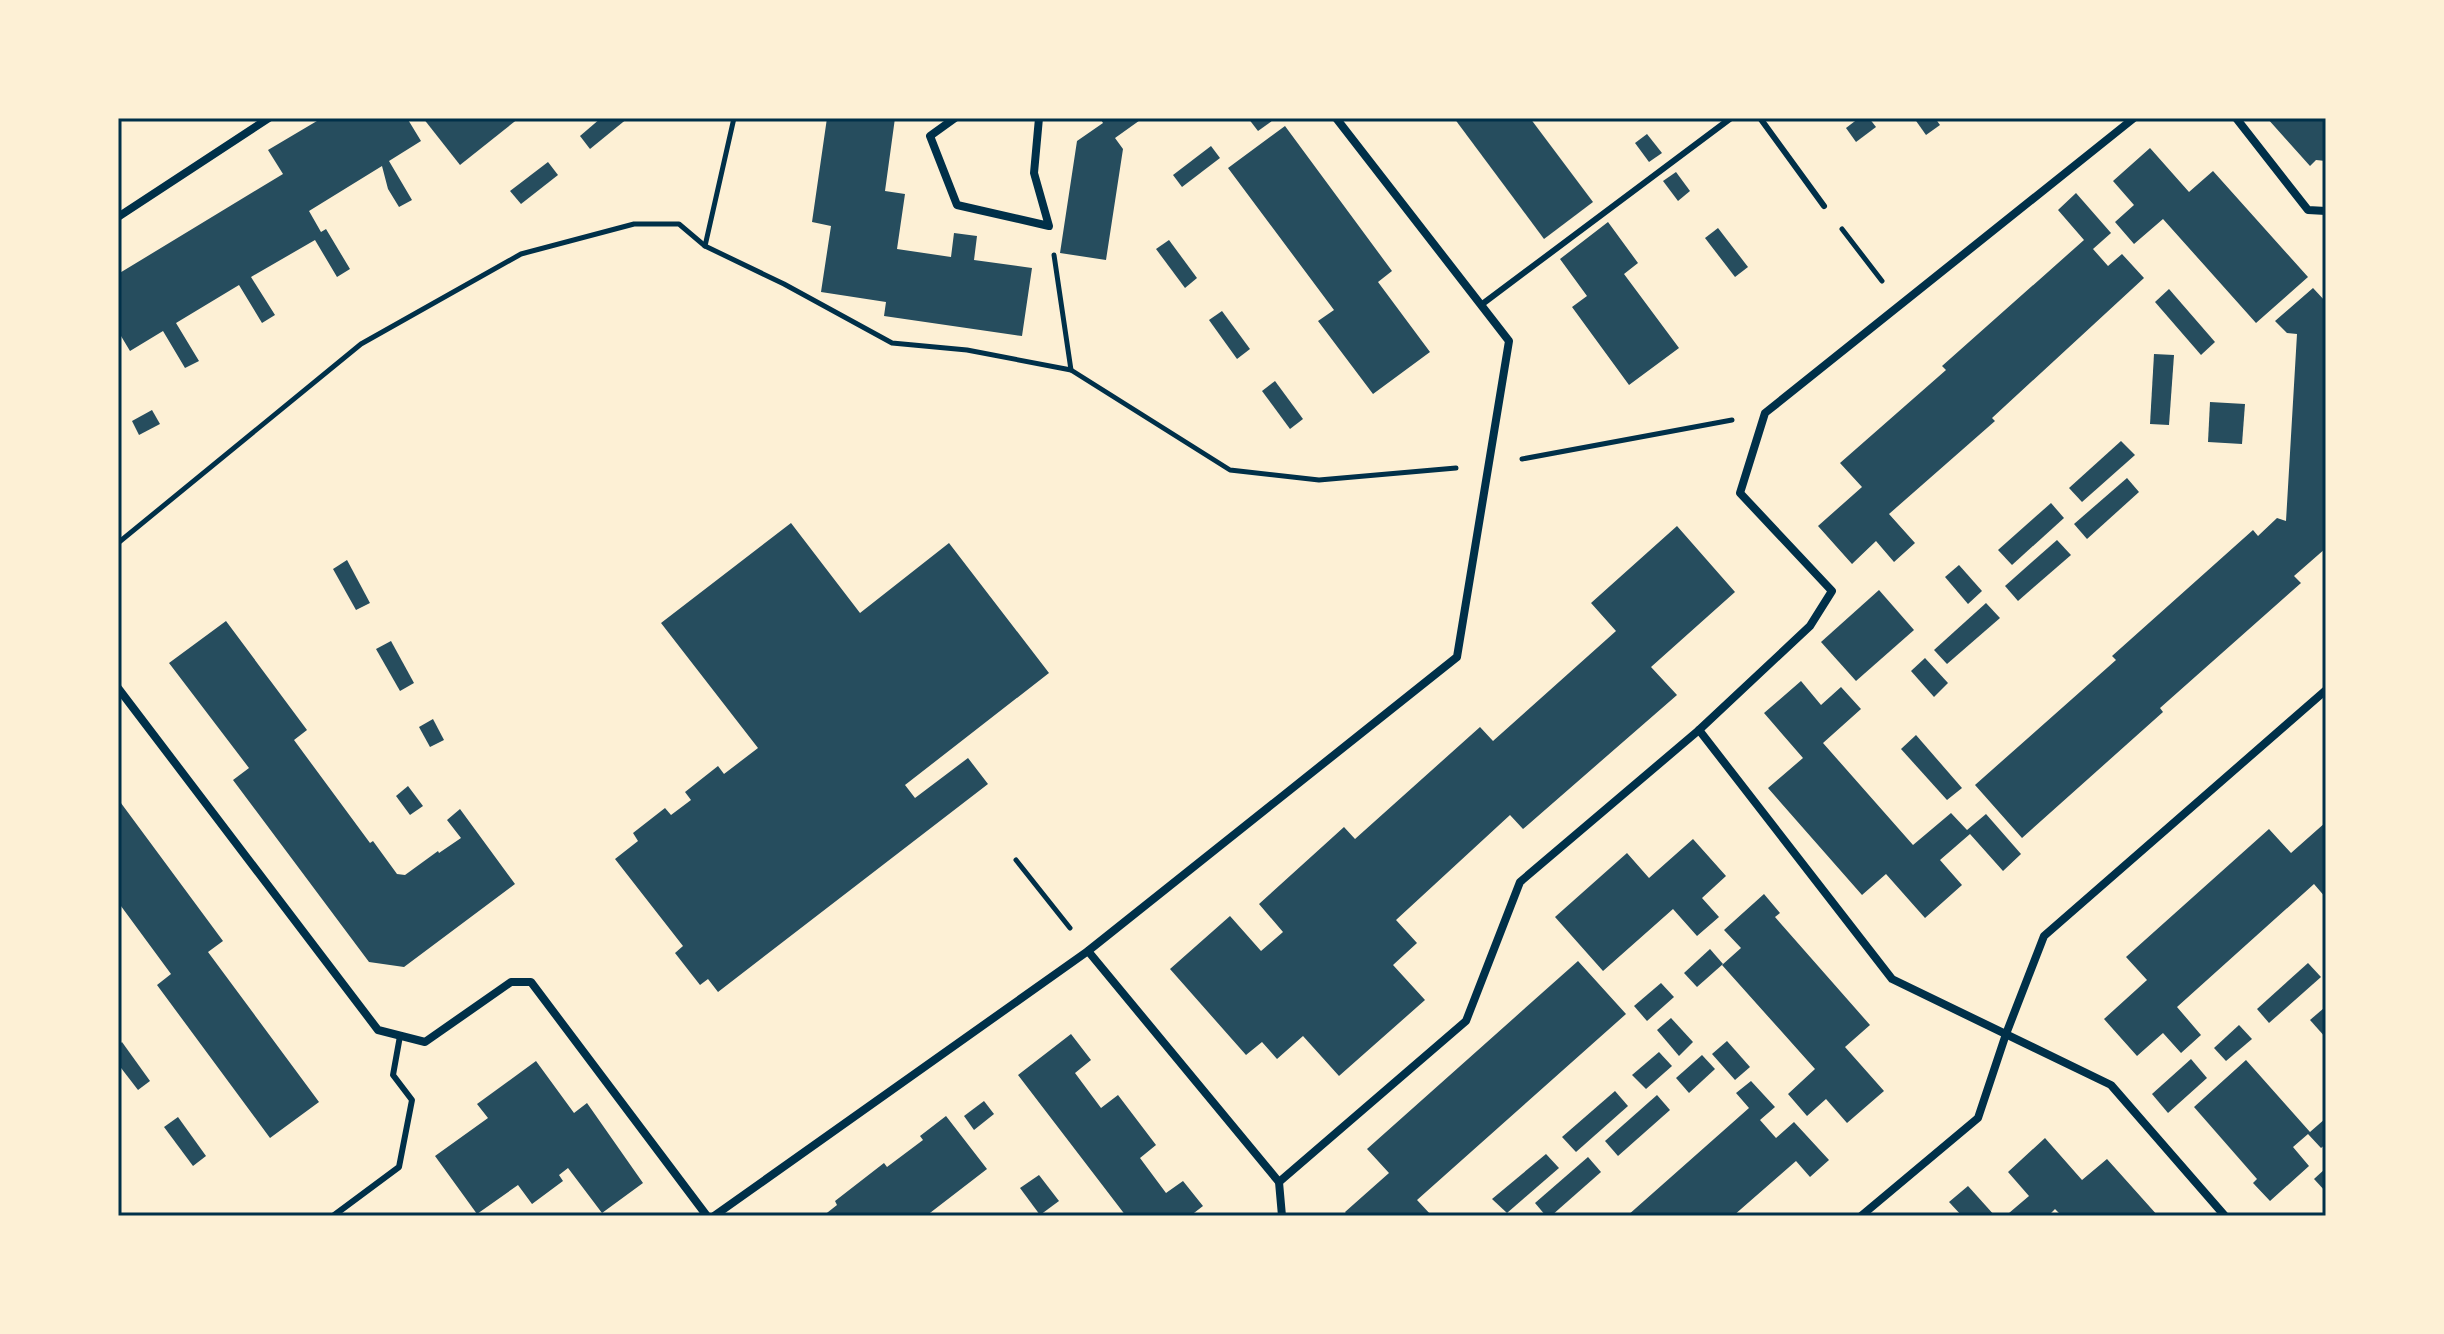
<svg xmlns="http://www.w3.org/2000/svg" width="2444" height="1334" viewBox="0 0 2444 1334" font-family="Karla,sans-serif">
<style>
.building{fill:#264d5e}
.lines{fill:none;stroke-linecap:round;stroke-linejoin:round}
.path{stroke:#003049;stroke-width:5}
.service{stroke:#003049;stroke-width:6}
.minor{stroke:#003049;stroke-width:8}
.neatline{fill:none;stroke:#003049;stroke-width:3}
</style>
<rect width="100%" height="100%" fill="#fdf0d5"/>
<g class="building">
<polygon points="322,118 407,118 421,141 389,161 412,200 399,207 388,189 382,166 309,211 321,232 326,229 350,269 337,277 315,240 251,277 275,315 262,323 239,285 176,323 199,361 185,368 163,331 130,351 118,331 118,274 283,174 268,150"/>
<polygon points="423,118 519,118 460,165"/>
<polygon points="601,118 628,118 590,149 580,136"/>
<polygon points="827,118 895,118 885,191 905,194 897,249 951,257 954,233 977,236 974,260 1032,268 1022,336 884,316 886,302 821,292 831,226 812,222"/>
<polygon points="1100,118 1143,118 1115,138 1123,149 1106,260 1060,253 1077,141 1103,123"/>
<polygon points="1248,118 1276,118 1258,131"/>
<polygon points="1454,118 1530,118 1593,202 1544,239"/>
<polygon points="1859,118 1869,118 1876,127 1856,142 1846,128"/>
<polygon points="1914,118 1935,118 1940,125 1926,135"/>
<polygon points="2267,118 2326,118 2326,161 2316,160 2310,166"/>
<polygon points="1285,126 1392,271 1378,282 1430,352 1373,394 1318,321 1334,310 1228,168"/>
<polygon points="1647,134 1662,153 1649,162 1635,143"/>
<polygon points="1211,146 1220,158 1182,187 1173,175"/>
<polygon points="2150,148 2189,192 2213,171 2308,277 2256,323 2163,219 2134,244 2115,222 2134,205 2113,181"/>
<polygon points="548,162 558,175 521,204 510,191"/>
<polygon points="1676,172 1690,191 1678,201 1663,181"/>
<polygon points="2076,193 2111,233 2093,249 2108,266 2122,254 2144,278 1992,418 1995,421 1889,514 1915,543 1894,562 1876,541 1852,564 1818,526 1862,487 1840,463 1946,370 1942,366 2084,240 2058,210"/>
<polygon points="1608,222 1638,263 1624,274 1679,348 1629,385 1572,307 1587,296 1560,259"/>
<polygon points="1718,228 1748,267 1735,277 1705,238"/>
<polygon points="1169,240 1197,278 1185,288 1156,249"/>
<polygon points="2313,288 2326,302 2326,548 2294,576 2301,583 2160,708 2163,712 2022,838 1975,785 2116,660 2112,656 2253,530 2258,536 2277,518 2286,521 2297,334 2287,333 2275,321"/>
<polygon points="2169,289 2215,342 2201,355 2155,302"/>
<polygon points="1222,311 1250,349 1237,359 1209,320"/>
<polygon points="2154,354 2174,355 2169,425 2150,424"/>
<polygon points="1275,381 1303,419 1290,429 1262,391"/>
<polygon points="2210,402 2245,404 2242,444 2208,442"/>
<polygon points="152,410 160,424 139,435 132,421"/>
<polygon points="2121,441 2135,455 2082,502 2069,488"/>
<polygon points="2127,478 2139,492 2087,539 2074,524"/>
<polygon points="2051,503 2064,518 2012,565 1998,550"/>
<polygon points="791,523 860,613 949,543 1049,673 905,785 915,798 968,758 988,784 718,992 708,979 700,985 675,953 683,946 615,859 638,841 633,833 665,808 671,815 691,800 685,792 718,766 724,774 758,748 661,623"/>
<polygon points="1677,526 1735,592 1651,667 1677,695 1523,829 1510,815 1396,920 1417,943 1393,965 1425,1000 1339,1076 1303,1036 1277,1059 1262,1042 1246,1055 1170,969 1230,916 1261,951 1283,932 1259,904 1344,827 1355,839 1480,727 1493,741 1616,631 1591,603"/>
<polygon points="2057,540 2071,555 2018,601 2005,586"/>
<polygon points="347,560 370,603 356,610 333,569"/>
<polygon points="1959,565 1982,591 1968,604 1945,577"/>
<polygon points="1879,590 1914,630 1856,681 1821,642"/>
<polygon points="1986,603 2000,618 1947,664 1934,650"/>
<polygon points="226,621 307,730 294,740 370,843 373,841 397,874 405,875 438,851 439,853 461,838 447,820 460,809 515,884 404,967 369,962 233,780 249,768 169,663"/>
<polygon points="391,641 414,683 400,691 376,649"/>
<polygon points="1925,658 1948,683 1934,697 1911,671"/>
<polygon points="1801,681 1821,705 1841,687 1861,709 1823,743 1913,845 1951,813 1967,830 1986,814 2021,854 2003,871 1970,834 1940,860 1962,885 1925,918 1886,874 1862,895 1768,788 1803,758 1764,713"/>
<polygon points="433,719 444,740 430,747 419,727"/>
<polygon points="1916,735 1962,788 1947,800 1901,749"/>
<polygon points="408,786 423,806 410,815 396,796"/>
<polygon points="118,799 223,941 208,952 319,1102 270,1138 157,985 171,974 118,902"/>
<polygon points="2326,822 2326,898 2314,884 2177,1007 2201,1035 2181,1053 2163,1033 2137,1056 2104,1019 2147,980 2126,957 2269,829 2291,853"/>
<polygon points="1693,839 1726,876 1702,898 1719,917 1697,936 1673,909 1603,971 1555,917 1627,853 1649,878"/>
<polygon points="1764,894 1780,913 1775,917 1870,1025 1845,1047 1884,1091 1847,1123 1826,1099 1807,1116 1788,1094 1815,1069 1722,965 1741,948 1724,930"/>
<polygon points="1710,949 1723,964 1697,987 1684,973"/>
<polygon points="1578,961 1626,1014 1417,1200 1432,1216 1348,1216 1345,1212 1389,1173 1367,1149"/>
<polygon points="2308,963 2321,977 2269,1023 2257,1009"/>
<polygon points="1661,983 1674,997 1647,1021 1634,1006"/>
<polygon points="2324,1008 2326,1010 2326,1038 2310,1020"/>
<polygon points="1671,1018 1693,1042 1679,1056 1657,1030"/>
<polygon points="2239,1025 2252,1039 2226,1061 2214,1048"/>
<polygon points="1071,1034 1091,1060 1075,1073 1101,1108 1118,1095 1156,1145 1140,1158 1166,1193 1183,1181 1203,1206 1190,1216 1126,1216 1018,1075"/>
<polygon points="1727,1041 1750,1067 1735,1080 1712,1054"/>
<polygon points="122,1042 150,1081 138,1090 118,1064 118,1046"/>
<polygon points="1659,1052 1672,1066 1646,1089 1632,1075"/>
<polygon points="1702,1055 1715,1069 1689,1093 1676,1078"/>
<polygon points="2191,1059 2207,1078 2168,1113 2152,1094"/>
<polygon points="2246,1060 2310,1132 2326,1118 2326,1144 2321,1148 2308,1134 2293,1147 2309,1166 2270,1201 2253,1183 2257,1179 2194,1107"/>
<polygon points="536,1061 574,1113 587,1103 643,1183 602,1213 568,1168 559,1175 563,1181 532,1204 518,1185 477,1214 435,1156 488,1118 477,1104"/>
<polygon points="1751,1081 1775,1107 1760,1120 1776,1138 1794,1122 1829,1160 1810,1177 1796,1161 1733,1216 1627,1216 1749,1108 1736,1093"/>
<polygon points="1615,1091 1628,1106 1576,1152 1562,1137"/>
<polygon points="1657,1095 1670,1110 1618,1156 1605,1141"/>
<polygon points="984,1101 994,1114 974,1130 964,1116"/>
<polygon points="946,1116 987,1169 926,1216 823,1216 837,1205 835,1201 884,1163 887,1167 923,1140 920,1136"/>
<polygon points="178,1117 206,1156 193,1166 164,1127"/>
<polygon points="2045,1138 2082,1180 2107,1159 2158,1216 2062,1216 2055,1209 2048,1216 2012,1216 2009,1213 2029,1196 2008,1172"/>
<polygon points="1546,1154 1559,1168 1507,1213 1492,1199"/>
<polygon points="1588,1157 1601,1172 1551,1216 1546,1216 1535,1203"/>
<polygon points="2326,1168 2326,1192 2314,1179"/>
<polygon points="1039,1175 1059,1201 1040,1215 1020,1188"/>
<polygon points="1968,1186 1995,1216 1962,1216 1949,1202"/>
</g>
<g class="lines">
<g class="path">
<polyline points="1842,229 1882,281"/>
<polyline points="705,246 734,118"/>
<polyline points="1071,370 1230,470 1319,480 1456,468"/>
<polyline points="1522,459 1732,420"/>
<polyline points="118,543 361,344 521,254 634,224 679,224 705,246 784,284 892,343 967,350 1071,370 1054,255"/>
<polyline points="1016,860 1070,928"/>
</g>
<g class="service">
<polyline points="1760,118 1824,206"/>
<polyline points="1481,305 1731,118"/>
<polyline points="333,1216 399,1167 412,1100 393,1075 400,1036"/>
</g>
<g class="minor">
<polyline points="955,118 930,136 957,205 1049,226 1034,173 1039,118"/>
<polyline points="2236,118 2308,210 2326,211"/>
<polyline points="118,217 269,118"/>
<polyline points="118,688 378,1030 425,1042 511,982 531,982 707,1216"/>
<polyline points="1699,730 1892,979 2111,1085 2225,1216"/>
<polyline points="1088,951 1279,1182 1282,1216"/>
<polyline points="1279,1182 1466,1021 1520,882 1699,730 1810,626 1832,591 1740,493 1765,413 2134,118"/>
<polyline points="714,1216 1088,951 1457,657 1509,341 1336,118"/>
<polyline points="1861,1216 1978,1118 2006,1034 2044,936 2326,690"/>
</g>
</g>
<rect width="2444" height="1334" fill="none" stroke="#fdf0d5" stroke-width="240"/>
<rect x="120" y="120" width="2204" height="1094" class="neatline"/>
</svg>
